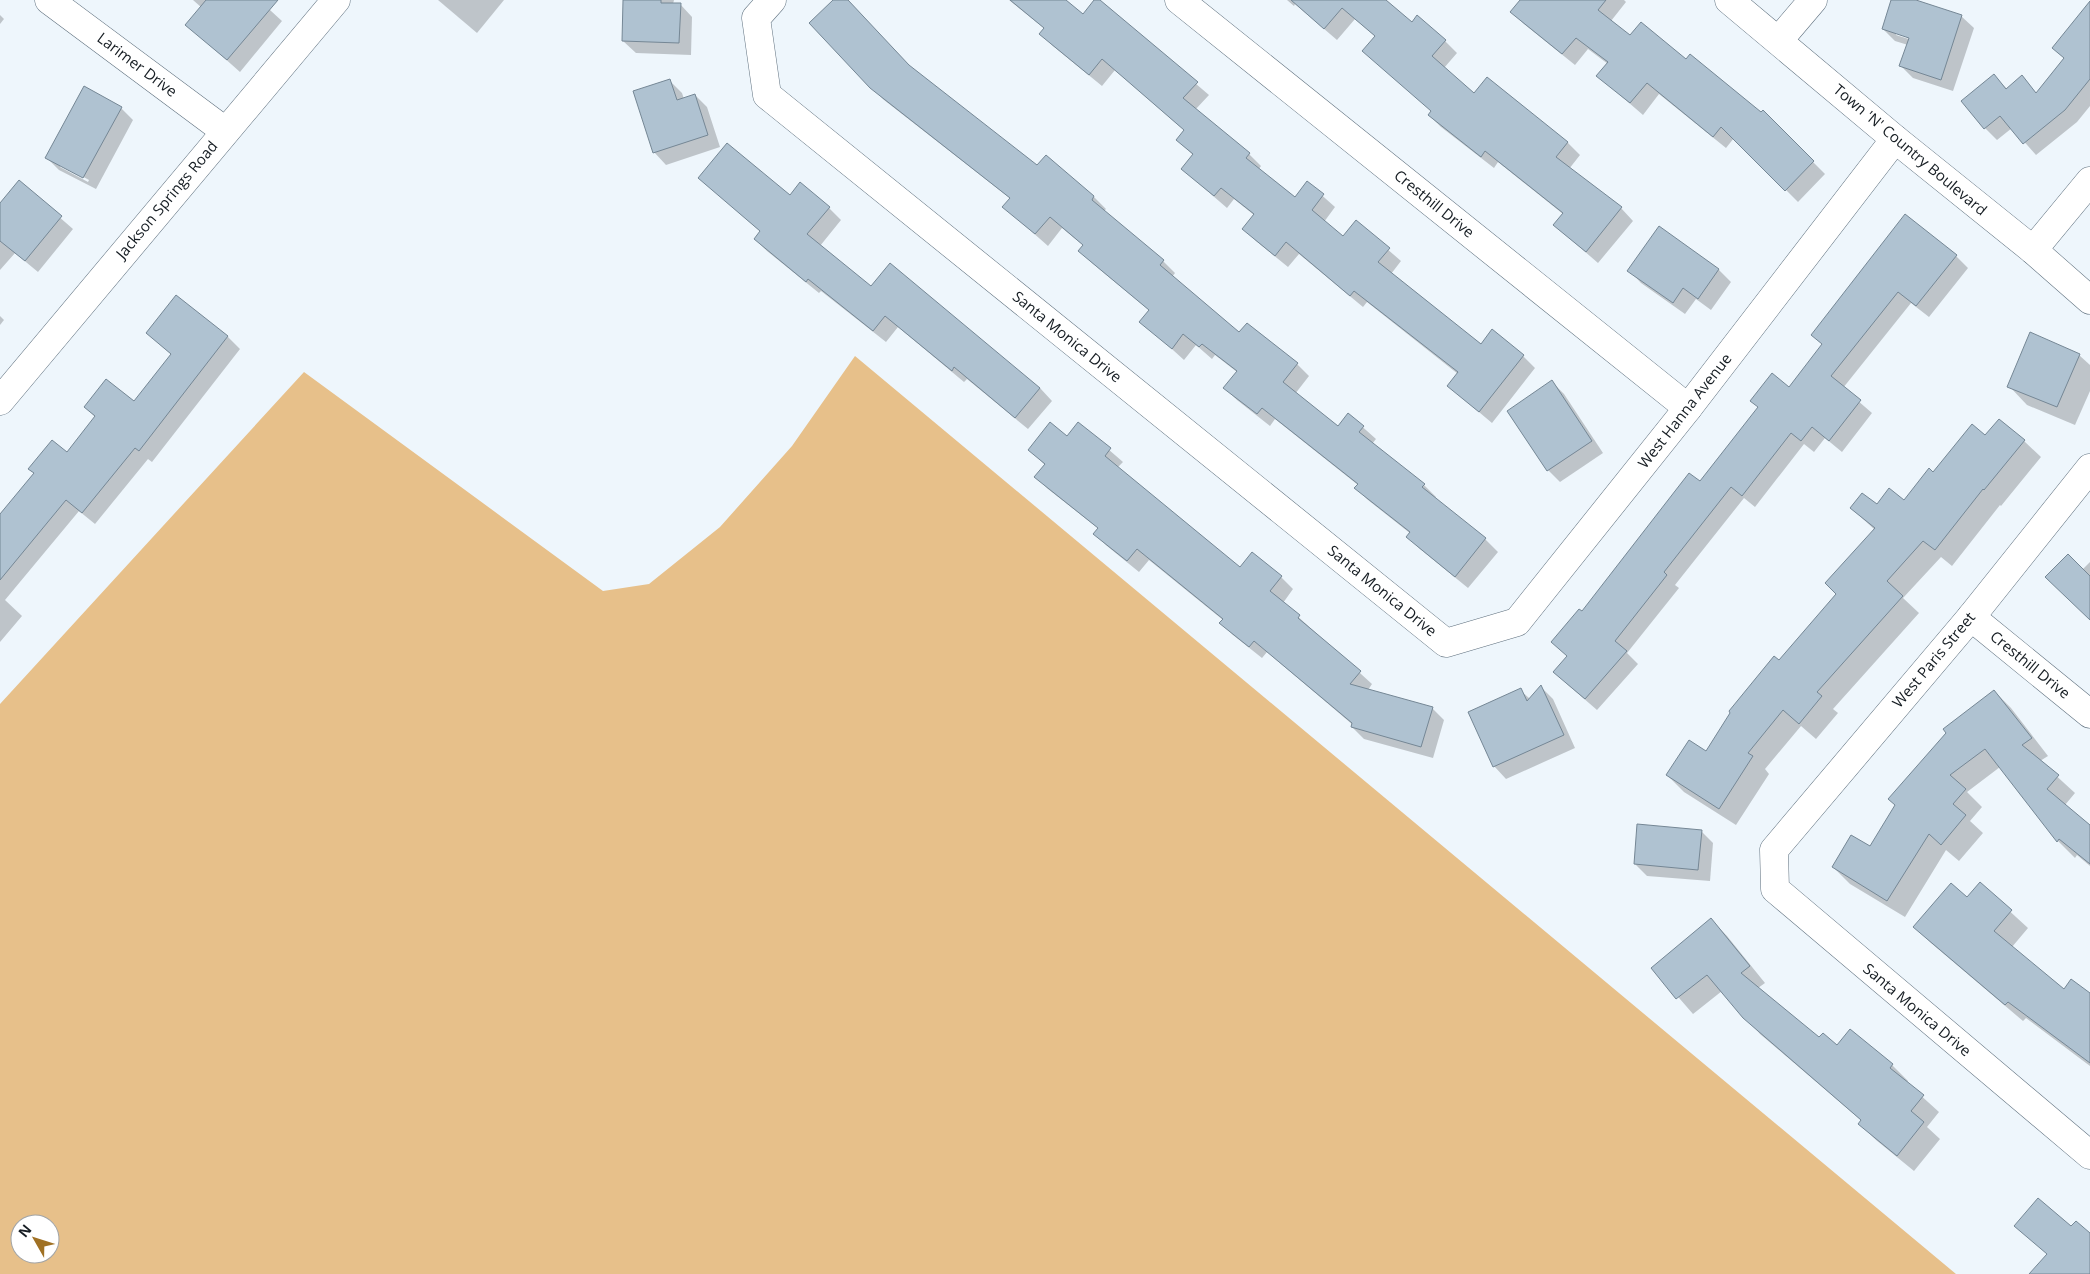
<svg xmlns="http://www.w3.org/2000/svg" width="2090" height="1274" viewBox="0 0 2090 1274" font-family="'Open Sans',sans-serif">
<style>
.green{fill:#e7c08a;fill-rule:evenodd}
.shadow{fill:#0003;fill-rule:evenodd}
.building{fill:#afc2d1;stroke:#758795}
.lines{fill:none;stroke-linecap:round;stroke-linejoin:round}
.street-casing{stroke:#5f707e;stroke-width:29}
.secondary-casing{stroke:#5f707e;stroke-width:29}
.street{stroke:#fff;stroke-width:28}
.secondary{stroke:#fff;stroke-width:28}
.labels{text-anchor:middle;stroke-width:4;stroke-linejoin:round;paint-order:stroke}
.street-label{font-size:15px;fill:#151c22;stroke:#fff}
</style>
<rect width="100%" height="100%" fill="#eef6fc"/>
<path class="green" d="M855,356L1956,1274H0V704L304,372L603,591L649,584L720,527L792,446ZM20,1224H50V1254H20Z"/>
<g class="shadow">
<polygon points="193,0 259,0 282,21 240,72 187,25 202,8"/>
<polygon points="438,0 504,0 477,33"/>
<polygon points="625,0 674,0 673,4 680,4 692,17 691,55 636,53 623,41"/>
<polygon points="835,0 847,0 911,68 1037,167 1046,157 1094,197 1106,209 1104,211 1163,261 1175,273 1172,277 1240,334 1247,325 1297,364 1309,376 1295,394 1338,427 1348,414 1376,439 1372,444 1424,485 1436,497 1435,499 1485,539 1498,552 1468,588 1420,549 1408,537 1411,534 1368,500 1356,488 1358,485 1275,419 1270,426 1237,400 1225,388 1237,372 1215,355 1212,359 1196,345 1184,360 1141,321 1150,311 1092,263 1080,251 1084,246 1062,228 1048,246 1004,207 1011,199 884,100 871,87"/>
<polygon points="1009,0 1064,0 1083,16 1096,0 1098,0 1209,95 1195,110 1249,154 1261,166 1259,169 1296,198 1308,183 1335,207 1324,222 1343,238 1356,222 1401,261 1391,274 1481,345 1523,356 1535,368 1492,423 1448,386 1458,374 1367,302 1363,307 1299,254 1288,267 1256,241 1244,229 1254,215 1234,199 1227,208 1182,169 1193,155 1177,140 1185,131 1115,70 1102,86 1053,46 1041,34 1045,29"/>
<polygon points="1287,0 1384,0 1412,24 1445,41 1457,53 1444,68 1474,95 1487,79 1568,143 1580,155 1569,169 1621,208 1633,221 1598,263 1554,225 1563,214 1498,162 1494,168 1441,127 1429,115 1432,112 1376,37 1355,19 1337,40 1295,4 1294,6"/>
<polygon points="1522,0 1624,0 1626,2 1611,21 1630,37 1686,60 1761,114 1763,112 1825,174 1798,202 1734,138 1726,148 1659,94 1643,115 1598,76 1608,64 1588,49 1575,65 1524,24 1512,12"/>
<path d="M1893,0H1912L1961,16L1974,28L1953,91L1913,78L1901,66L1908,45L1895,41L1883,29ZM1896,32L1915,39V41L1896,35Z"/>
<polygon points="2090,3 2090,106 2077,122 2036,155 2012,128 1997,140 1985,128 1994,76 2007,89 2022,77 2037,94 2065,59 2053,47"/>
<polygon points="0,15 4,19 0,24"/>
<polygon points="670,81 682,93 684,99 695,95 707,107 720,147 666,165 654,152"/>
<path d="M121,108L133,120L96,189L59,170L47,158ZM60,164L89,180L88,182L60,167Z"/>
<polygon points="699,178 790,197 829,208 841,220 820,246 871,287 1040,388 1052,401 1028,429 967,379 964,382 898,327 886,342 821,291 819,293 767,251 755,239 761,232"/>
<polygon points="19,182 73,229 38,272 15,253 0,270 0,204"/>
<polygon points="1659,228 1719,270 1731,282 1711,310 1696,299 1685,314 1641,283 1629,270"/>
<polygon points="1956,256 1968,268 1929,317 1911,303 1843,388 1872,413 1842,452 1825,438 1814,452 1804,444 1755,507 1744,498 1675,585 1679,588 1627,653 1638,664 1597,710 1567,684 1568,656 1582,613 1789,388 1823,345 1812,335"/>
<polygon points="176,297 228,337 240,349 152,462 148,459 95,524 79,511 5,600 22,616 0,642 0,516 35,474 30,469 67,453 96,418 86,407 134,403 172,355 147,333"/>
<polygon points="0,316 4,320 0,325"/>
<polygon points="2079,355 2090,365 2090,391 2075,425 2027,405 2009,386"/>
<polygon points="1552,382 1564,394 1603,453 1560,482 1548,470"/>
<polygon points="1078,423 1123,462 1117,468 1240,569 1281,577 1293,589 1283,603 1372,684 1368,690 1432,708 1444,720 1433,758 1364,739 1352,727 1353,725 1267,652 1262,658 1233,635 1221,623 1223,620 1149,560 1139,572 1107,546 1095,534 1099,529 1048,489 1036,477 1045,465 1030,450 1067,438"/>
<polygon points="1985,437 2024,441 2041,457 2001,506 2000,505 1952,566 1941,557 1903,598 1919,613 1833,709 1838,713 1816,739 1801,726 1765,769 1769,774 1736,825 1684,792 1667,775 1707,753 1779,662 1837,594 1875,530 1851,508 1904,502 1933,473"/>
<polygon points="2090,562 2090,620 2082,570"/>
<polygon points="1541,687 1553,699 1575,748 1506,779 1494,766 1520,690 1530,699"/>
<polygon points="1994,691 2011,708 2048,756 2040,761 2075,793 2065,805 2090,827 2090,866 2077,855 2075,858 2058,841 2000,767 1967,792 1982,807 1970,821 1983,833 1959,861 1946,850 1905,917 1850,884 1833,867 1871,848"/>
<polygon points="1701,831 1713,843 1710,881 1647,876 1635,864"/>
<polygon points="1980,884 2028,928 2012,947 2064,991 2090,995 2090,1066 2026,1018 2023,1021 1931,943 1915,927 1968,899"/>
<polygon points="1711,920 1727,936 1765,983 1758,988 1820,1039 1837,1047 1892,1065 1908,1081 1907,1083 1939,1112 1927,1127 1940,1139 1914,1171 1876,1140 1860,1124 1862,1121 1760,1034 1722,991 1693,1014 1653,968"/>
</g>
<g class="building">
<polygon points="206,0 278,0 227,60 185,25"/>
<polygon points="623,0 661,0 661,3 681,3 679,43 622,41"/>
<polygon points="833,0 848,0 909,65 1037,165 1046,155 1094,196 1092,200 1164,260 1160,265 1239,332 1247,323 1298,363 1283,382 1338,426 1348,413 1364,426 1359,432 1425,484 1422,487 1486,538 1455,577 1406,537 1410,532 1354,488 1358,484 1262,408 1257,414 1223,388 1237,371 1202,344 1199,347 1183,334 1172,349 1139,322 1149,310 1078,251 1083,245 1050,217 1035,234 1002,207 1010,198 870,88 809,23"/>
<polygon points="1010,0 1066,0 1083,14 1094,0 1100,0 1198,82 1183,98 1250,153 1246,158 1295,197 1307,181 1324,194 1312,210 1343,236 1356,220 1390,248 1378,262 1481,344 1492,329 1524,355 1479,412 1447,386 1458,372 1354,291 1350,296 1286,242 1275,256 1242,229 1254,214 1221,188 1214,196 1181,169 1193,154 1176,140 1184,130 1102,59 1089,75 1039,34 1044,28"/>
<polygon points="1291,0 1386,0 1412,22 1417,15 1446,40 1432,56 1474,93 1487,77 1568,142 1556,157 1622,207 1586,252 1553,225 1563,213 1485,151 1481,157 1428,115 1431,111 1362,51 1375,36 1342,8 1324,29"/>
<polygon points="1520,0 1606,0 1598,10 1630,35 1641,22 1686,59 1690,54 1761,112 1763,110 1814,161 1785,191 1721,127 1713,137 1647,83 1630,103 1596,76 1608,62 1576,38 1562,54 1510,12"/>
<polygon points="1891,0 1916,0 1962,15 1941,80 1899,66 1909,38 1882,29"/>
<polygon points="2090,1 2090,79 2065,110 2023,144 2000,116 1984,129 1961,101 1994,74 2006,89 2022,75 2036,93 2064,58 2052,48"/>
<polygon points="670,79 677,100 695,94 708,135 653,153 633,91"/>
<polygon points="84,86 122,107 83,178 45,158"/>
<polygon points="727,143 790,195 800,182 830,207 807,234 871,286 890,263 1040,388 1015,418 954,367 952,371 885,316 873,331 808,279 806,282 754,239 760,231 698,178"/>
<polygon points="19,180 62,216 25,261 0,241 0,203"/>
<polygon points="1905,214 1957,255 1916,306 1898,292 1831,376 1861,400 1829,441 1812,427 1801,441 1791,433 1742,496 1731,487 1664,572 1667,575 1615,641 1627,651 1585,699 1553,672 1567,656 1551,642 1579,609 1582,611 1689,473 1700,481 1758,407 1750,401 1772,373 1789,387 1822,344 1811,335"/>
<polygon points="1659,226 1719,269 1698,299 1683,288 1673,303 1627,271"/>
<polygon points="176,295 228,336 139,451 135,448 82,513 66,500 0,580 0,514 34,473 28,469 52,440 67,452 95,416 84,407 106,379 134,401 171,354 146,333"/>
<polygon points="2030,332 2080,354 2057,407 2007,387"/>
<polygon points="1552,380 1592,441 1547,471 1507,411"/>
<polygon points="1999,419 2025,440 1984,490 1983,489 1935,550 1923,541 1887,581 1903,596 1817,692 1822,696 1799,724 1783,710 1748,753 1753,756 1719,809 1666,775 1689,740 1706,751 1730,713 1729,711 1774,656 1779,660 1836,594 1825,583 1875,528 1850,508 1862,493 1877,504 1889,488 1904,500 1929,468 1933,472 1972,424 1985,435"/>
<polygon points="1050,422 1067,436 1078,422 1111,448 1105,456 1240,567 1252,552 1282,576 1270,591 1300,615 1298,618 1361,671 1350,684 1433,707 1421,747 1351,727 1352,723 1254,641 1249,647 1219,623 1223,619 1137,549 1127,561 1093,534 1098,528 1034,477 1045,464 1028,450"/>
<polygon points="2068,554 2090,576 2090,620 2045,577"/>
<polygon points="1541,685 1564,735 1493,767 1468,712 1521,688 1527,701"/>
<polygon points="1994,690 2032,738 2022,745 2059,775 2047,789 2090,825 2090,864 2059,839 2057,842 1985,749 1950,775 1966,789 1953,804 1966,815 1941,845 1929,834 1887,901 1832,867 1851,835 1870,846 1895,805 1888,799 1946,733 1943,729"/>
<polygon points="1637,824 1702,830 1698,870 1634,864"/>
<polygon points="1980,882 2012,910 1994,931 2064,989 2071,979 2090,993 2090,1063 2008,1002 2005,1005 1913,927 1951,883 1967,897"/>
<polygon points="1711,918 1750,966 1741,973 1819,1037 1823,1033 1837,1045 1850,1029 1893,1064 1890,1068 1924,1095 1911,1111 1924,1122 1897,1156 1858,1124 1861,1120 1743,1018 1707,975 1676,999 1651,968"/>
<polygon points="2038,1198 2071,1226 2076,1221 2090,1233 2090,1274 2029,1274 2047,1254 2014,1226"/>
</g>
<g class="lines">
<g class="street-casing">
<g id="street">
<polyline points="49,0 225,131"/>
<polyline points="772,0 756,18 767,95 1446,643 1517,622 1688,408 1895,139"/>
<polyline points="1179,0 1688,408"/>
<polyline points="1779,40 1813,0"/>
<polyline points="2033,250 2090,181"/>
<polyline points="2090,468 1971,617 1774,850 1775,889 2090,1155"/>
<polyline points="1971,617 2090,714"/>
</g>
</g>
<g class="secondary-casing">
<g id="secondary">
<polyline points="1729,0 1895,139 2033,250 2090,300"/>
<polyline points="0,401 336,0"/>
</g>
</g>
<use href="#street" class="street"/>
<use href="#secondary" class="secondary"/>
</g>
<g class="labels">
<g class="street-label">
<text transform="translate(137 65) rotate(37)" y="5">Larimer Drive</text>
<text transform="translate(1910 150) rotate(40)" y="5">Town 'N' Country Boulevard</text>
<text transform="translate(167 200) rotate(-50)" y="5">Jackson Springs Road</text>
<text transform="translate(1434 204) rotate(39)" y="5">Cresthill Drive</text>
<text transform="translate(1067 337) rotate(39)" y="5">Santa Monica Drive</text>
<text transform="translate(1685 411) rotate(-52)" y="5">West Hanna Avenue</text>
<text transform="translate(1382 591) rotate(39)" y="5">Santa Monica Drive</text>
<text transform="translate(1934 660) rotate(-50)" y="5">West Paris Street</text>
<text transform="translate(2030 665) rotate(39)" y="5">Cresthill Drive</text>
<text transform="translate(1917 1010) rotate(40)" y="5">Santa Monica Drive</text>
</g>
</g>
<g transform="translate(35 1239) rotate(309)"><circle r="24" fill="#ffffff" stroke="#a1a4a7"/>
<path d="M0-4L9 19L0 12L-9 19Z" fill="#a07124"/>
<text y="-8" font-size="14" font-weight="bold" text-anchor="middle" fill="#151c22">N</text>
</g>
</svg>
